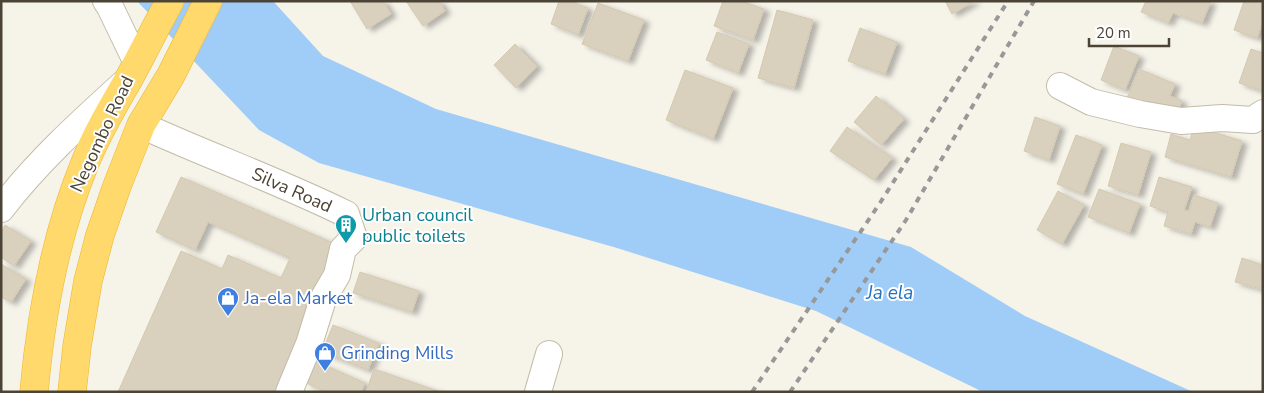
<svg xmlns="http://www.w3.org/2000/svg" width="1264" height="393" viewBox="0 0 1264 393" font-family="'Nunito Sans',sans-serif">
<style>
.water{fill:#a0cdf8}
.building{fill:#d9d0bd;stroke:#d4c9af;filter:url(#shadow)}
.lines{fill:none;stroke-linecap:round;stroke-linejoin:round}
.minor-casing{stroke:#c3bcaa;stroke-width:28}
.highway-casing{stroke:#eeb52b;stroke-width:29}
.minor{stroke:#fff;stroke-width:26}
.highway{stroke:#ffd96b;stroke-width:28}
.rail{stroke:#989898;stroke-width:4;stroke-dasharray:6 6;stroke-linecap:butt}
.labels{text-anchor:middle;stroke-width:4;stroke-linejoin:round;paint-order:stroke}
.street-label{font-size:18px;fill:#4b4436;stroke:#fff}
.culture-label{font-size:18px;fill:#0d838f;stroke:#fff;text-anchor:start}
.shop-label{font-size:18px;fill:#366cbe;stroke:#fff;text-anchor:start}
.water-label{font-size:19px;font-style:italic;fill:#2373c3;stroke:#fff}
</style>
<defs>
<filter id="shadow"><feDropShadow dx="5.5" dy="3" stdDeviation="2.5" flood-color="#0004"/></filter>
</defs>
<rect width="100%" height="100%" fill="#f6f3e9"/>
<polygon class="water" points="137,1 273,1 323,56 436,109 911,247 1025,316 1193,392 983,392 816,311 617,248 319,163 259,130"/>
<g class="building">
<polygon points="350,1 383,1 391,14 367,29"/>
<polygon points="406,1 439,1 445,11 423,26"/>
<polygon points="559,1 570,1 588,8 578,35 551,24"/>
<polygon points="723,1 741,1 764,9 753,40 714,26"/>
<polygon points="945,1 975,1 952,14"/>
<polygon points="1146,1 1211,1 1202,23 1173,13 1168,23 1141,12"/>
<polygon points="1244,1 1263,1 1263,21 1257,38 1234,30"/>
<polygon points="598,3 644,20 628,61 582,44"/>
<polygon points="777,10 813,20 794,88 758,78"/>
<polygon points="860,28 897,42 885,74 848,61"/>
<polygon points="717,32 749,44 738,73 706,60"/>
<polygon points="515,44 537,66 516,88 494,65"/>
<polygon points="1114,46 1139,56 1125,90 1101,80"/>
<polygon points="1251,49 1263,53 1263,91 1239,83"/>
<polygon points="1139,69 1175,84 1170,96 1182,101 1175,117 1127,98"/>
<polygon points="685,70 733,88 713,139 666,120"/>
<polygon points="876,96 904,119 881,145 854,122"/>
<polygon points="1035,117 1060,126 1049,160 1024,151"/>
<polygon points="1194,126 1242,141 1231,177 1165,157 1171,134 1190,140"/>
<polygon points="847,127 892,158 874,180 830,151"/>
<polygon points="1076,135 1102,145 1083,194 1057,184"/>
<polygon points="1121,143 1151,152 1138,195 1108,186"/>
<polygon points="181,177 340,246 276,392 118,392 181,251 222,269 228,255 281,278 290,258 208,222 195,250 156,232"/>
<polygon points="1159,177 1192,187 1184,210 1189,211 1194,195 1218,203 1210,227 1195,222 1191,234 1164,226 1168,212 1150,206"/>
<polygon points="1099,189 1140,204 1129,233 1088,217"/>
<polygon points="1058,191 1084,205 1062,244 1037,230"/>
<polygon points="5,225 31,241 14,266 1,257 1,232"/>
<polygon points="1242,258 1263,265 1263,283 1261,289 1235,282"/>
<polygon points="1,264 26,279 11,302 1,297"/>
<polygon points="360,272 419,291 412,312 353,293"/>
<polygon points="333,325 379,343 368,370 322,352"/>
<polygon points="315,361 365,383 361,392 326,392 306,383"/>
<polygon points="374,369 441,392 366,392"/>
</g>
<g class="lines">
<g class="minor-casing">
<g id="minor">
<polyline points="106,1 110,7 137,63"/>
<polyline points="1060,86 1091,102 1140,114 1181,121 1222,118 1253,120 1263,113"/>
<path d="M141,125C209,156 279,181 346,214L354,238L343,249L337,275L323,299L309,344L289,392"/>
<path d="M1,209C37,162 80,123 123,84"/>
<polyline points="538,392 549,354"/>
</g>
</g>
<g class="highway-casing">
<g id="highway">
<path d="M34,392C41,313 55,236 85,163C96,135 112,108 127,82C142,55 155,28 170,1"/>
<polyline points="72,392 77,346 88,281 100,235 117,186 141,125 171,75 208,1"/>
</g>
</g>
<use href="#minor" class="minor"/>
<use href="#highway" class="highway"/>
<g class="rail">
<polyline points="752,392 880,203 1008,1"/>
<polyline points="790,392 906,220 1034,1"/>
</g>
</g>
<defs>
<g id="building-pin" transform="scale(1.125)"><path d="M0 17L-7.5 6A9.5 9.5 0 1 1 7.5 6Z" fill="#0f9aa8" stroke="#fff"/><path d="M-4-6H4V6H1V3H-1V6H-4ZM-2.5-4.3h1.7v1.8h-1.7ZM.8-4.3h1.7v1.8H.8ZM-2.5-1h1.7V.8h-1.7ZM.8-1h1.7V.8H.8Z" fill="#fff"/></g>
<g id="shop-pin" transform="scale(1.125)"><path d="M0 17L-7.5 6A9.5 9.5 0 1 1 7.5 6Z" fill="#3f7fe0" stroke="#fff"/><path d="M-5-2.5h2.3a2.7 3.5 0 0 1 5.4 0H5L5.5 6h-11ZM-1.5-2.5h3a1.5 2.3 0 0 0-3 0Z" fill="#fff"/></g>
</defs>
<g fill-rule="evenodd">
<use href="#building-pin" x="346" y="225"/>
<use href="#shop-pin" x="228" y="298"/>
<use href="#shop-pin" x="325" y="353"/>
</g>
<g class="labels">
<g class="street-label">
<text transform="translate(102 134) rotate(-65)" y="6">Negombo Road</text>
<text transform="translate(292 190) rotate(24)" y="6">Silva Road</text>
</g>
<g class="culture-label">
<text x="362" y="221">Urban council<tspan x="362" dy="21">public toilets</tspan></text>
</g>
<g class="shop-label">
<text x="244" y="304">Ja-ela Market</text>
<text x="341" y="359">Grinding Mills</text>
</g>
<g class="water-label">
<text x="890" y="299">Ja ela</text>
</g>
</g>
<rect width="1264" height="393" fill="none" stroke="#4b4436" stroke-width="5"/>
<path d="M1089 38v8h80v-8" fill="none" stroke="#4b4436" stroke-width="2.5"/>
<text x="1096" y="38" font-size="15" fill="#4b4436" stroke="#ffffff" stroke-width="4" paint-order="stroke">20 m</text>
</svg>
